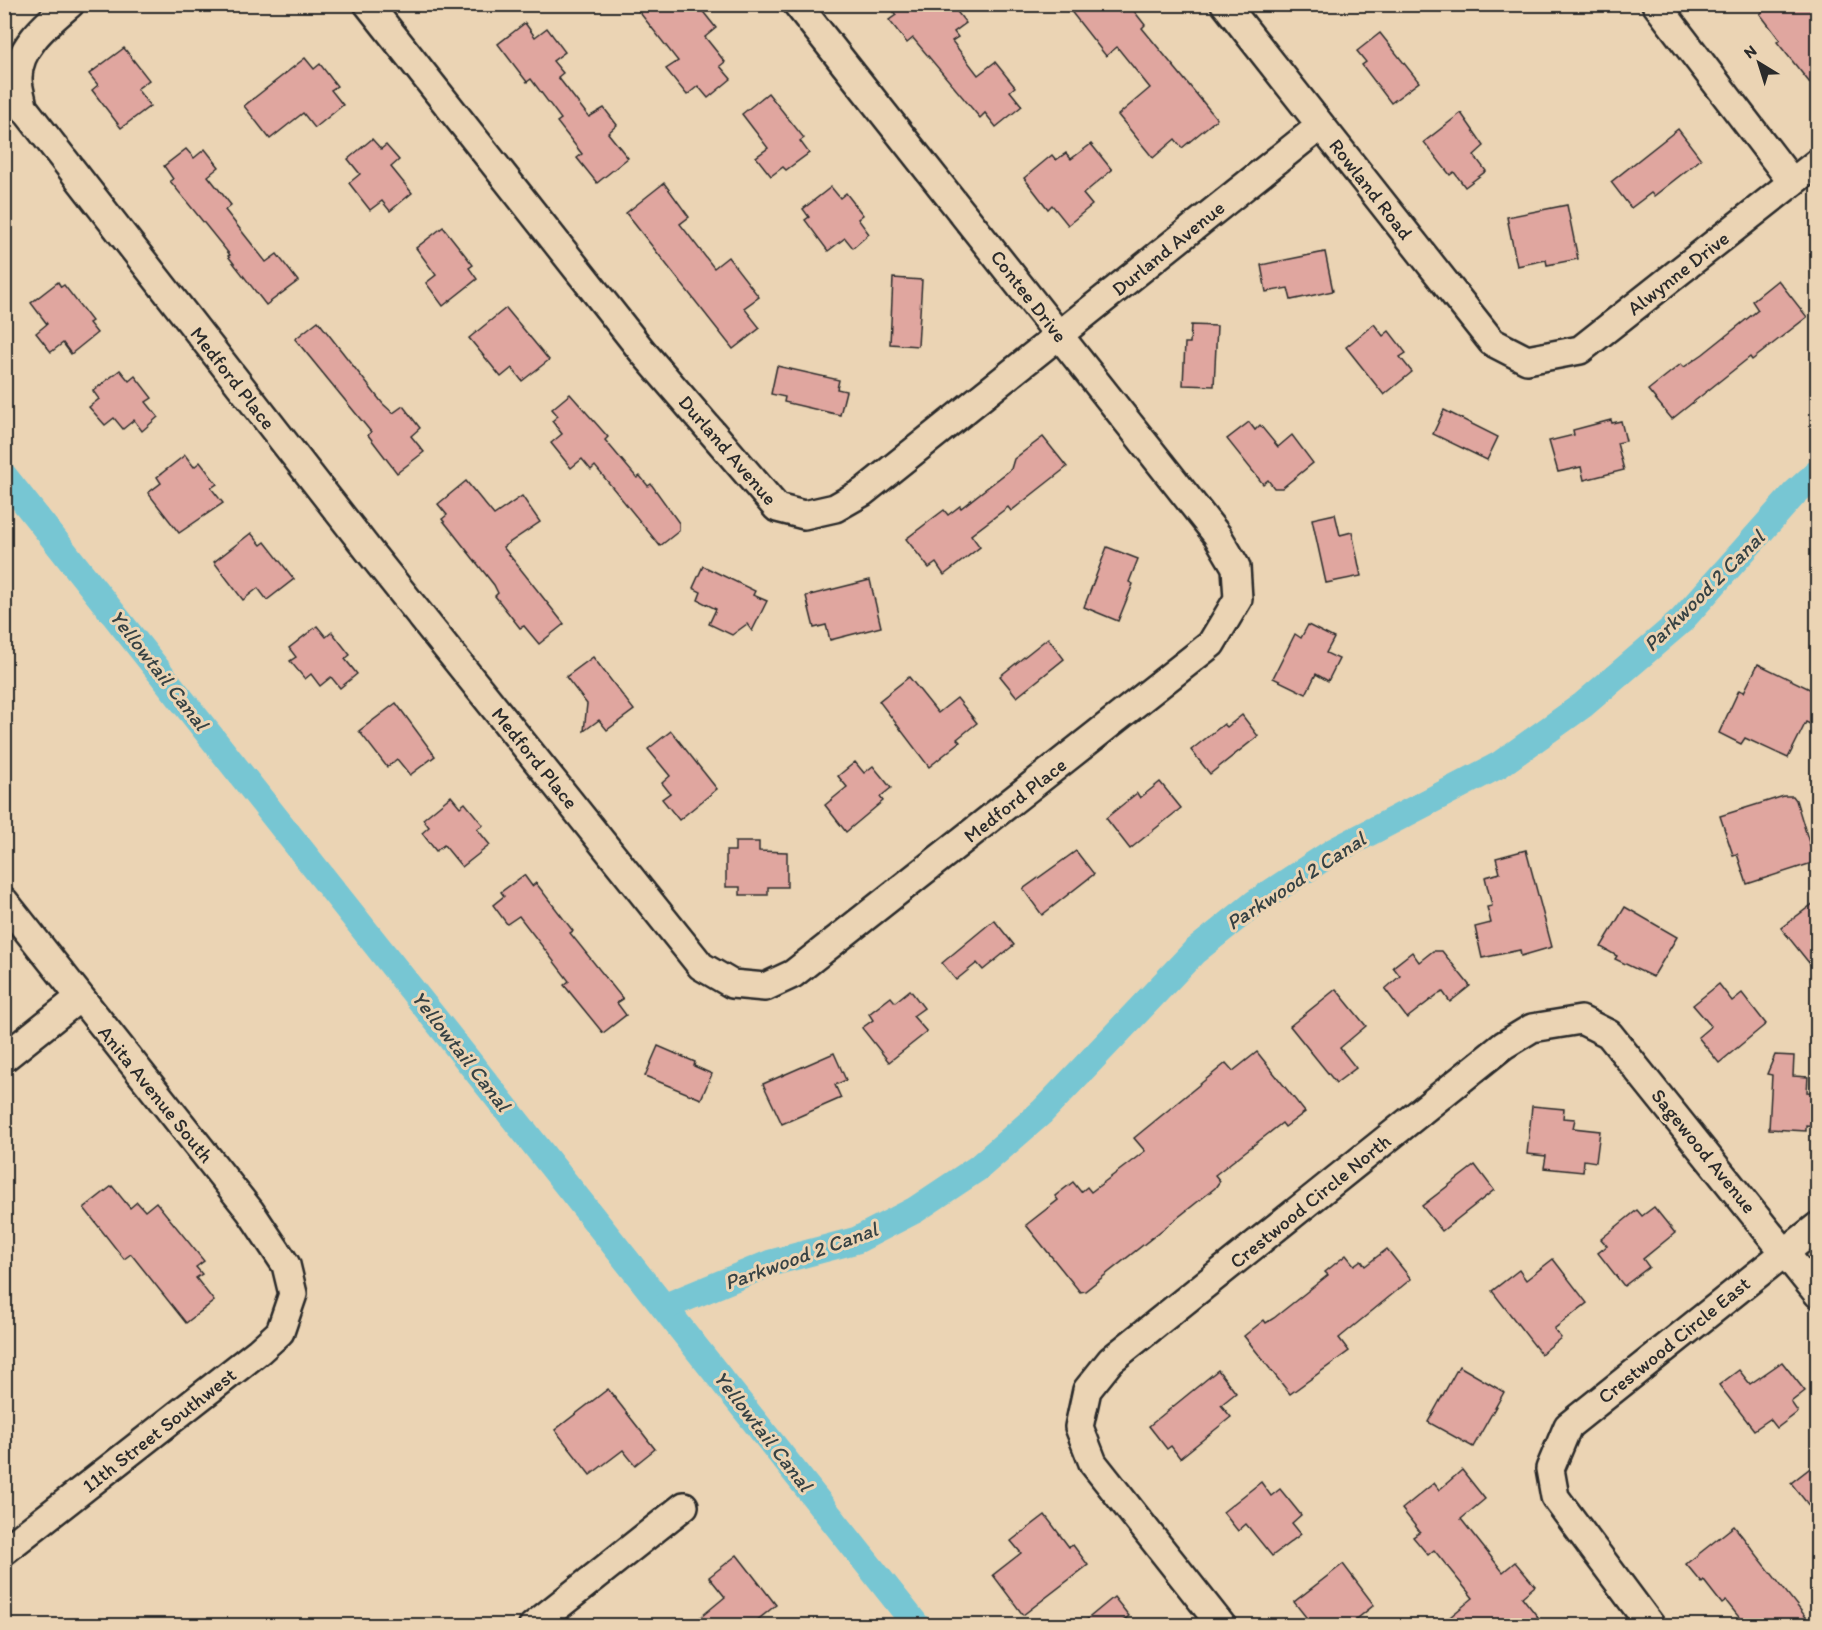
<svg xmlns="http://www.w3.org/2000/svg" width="1822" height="1630" viewBox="0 0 1822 1630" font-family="Itim,sans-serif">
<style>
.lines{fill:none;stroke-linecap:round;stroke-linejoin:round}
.canal{stroke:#77c6d3;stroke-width:27}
.building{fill:#e0a69f;stroke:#2b2b2b;stroke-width:1.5}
.minor-casing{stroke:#2b2b2b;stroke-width:32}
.minor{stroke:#ebd4b4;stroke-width:27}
.labels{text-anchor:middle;stroke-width:6;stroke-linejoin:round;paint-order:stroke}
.street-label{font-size:20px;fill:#2b2b2b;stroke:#ebd4b4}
.water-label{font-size:21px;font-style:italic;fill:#364244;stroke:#ebd4b4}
</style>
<rect width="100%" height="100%" fill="#ebd4b4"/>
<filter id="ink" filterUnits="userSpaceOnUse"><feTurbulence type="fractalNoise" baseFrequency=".0167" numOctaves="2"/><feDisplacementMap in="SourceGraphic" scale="12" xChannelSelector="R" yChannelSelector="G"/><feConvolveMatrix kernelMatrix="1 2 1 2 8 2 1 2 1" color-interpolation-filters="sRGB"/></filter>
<g filter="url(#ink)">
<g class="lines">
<g class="canal">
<polyline points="4,476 917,1626"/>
<polyline points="664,1307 771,1263 857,1240 915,1210 978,1168 1042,1112 1194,952 1255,903 1334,851 1499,765 1583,705 1681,621 1795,493 1818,472"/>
</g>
</g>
<g class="building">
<polygon points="633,4 697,4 716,28 705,37 725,62 720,66 731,79 708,98 698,86 687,95 666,69 678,61"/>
<polygon points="888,4 951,4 966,23 954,32 958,37 952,41 978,75 995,62 1015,87 1010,91 1022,106 996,127 985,113 980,118 913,38 907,43 889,20 896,15"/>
<polygon points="1771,4 1818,4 1818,93 1777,42 1780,40 1760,14"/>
<polygon points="1066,5 1113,5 1120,13 1130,6 1145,25 1142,28 1217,119 1182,148 1175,139 1153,158 1118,115 1150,88 1117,47 1106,56"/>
<polygon points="525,23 535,37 547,28 565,52 553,61 563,73 558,77 589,117 604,108 617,125 608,133 628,158 597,183 577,158 582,154 557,122 561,119 531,79 527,82 498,44"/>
<polygon points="1380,33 1419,82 1391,103 1362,65 1366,62 1357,51"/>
<polygon points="124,48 149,80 137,89 150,106 121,128 92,90 98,85 89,74"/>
<polygon points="305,58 314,69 320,64 337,86 331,90 343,105 315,128 303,113 270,139 244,106"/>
<polygon points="768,93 804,138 800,141 809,153 786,170 783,167 771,176 756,157 768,148 742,114"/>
<polygon points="1461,113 1484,146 1474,155 1486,171 1465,187 1454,172 1450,175 1424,142"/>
<polygon points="1678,129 1701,159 1654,196 1651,193 1631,208 1611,182"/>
<polygon points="372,139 381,149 386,145 399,160 391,167 412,193 390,211 382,201 370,210 349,183 360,174 348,159"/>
<polygon points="1091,144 1112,170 1083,194 1092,205 1068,225 1052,205 1048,209 1024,178 1052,155 1056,160 1066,153 1071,159"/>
<polygon points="186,149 194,158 205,149 219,167 208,176 231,205 225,210 266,262 277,254 298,281 266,305 228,256 230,255 170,181 173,179 164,166"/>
<polygon points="664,183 689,217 680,224 714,268 728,257 759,297 744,308 760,328 733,349 626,213"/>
<polygon points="831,187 840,198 846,193 863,215 858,219 869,234 853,248 845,238 828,251 805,220 809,217 803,209"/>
<polygon points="1567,205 1578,259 1547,265 1546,260 1517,266 1507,217"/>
<polygon points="443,227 473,265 469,268 477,279 443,306 426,283 436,275 416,248"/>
<polygon points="1325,252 1333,291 1291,300 1288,288 1266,292 1261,265"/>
<polygon points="893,278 922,280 918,346 890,344"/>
<polygon points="1778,280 1807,317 1752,360 1750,357 1672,419 1648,390 1681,364 1684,367 1703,354 1758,310 1752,301"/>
<polygon points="58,282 61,287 64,285 92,321 89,323 97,333 71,354 63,343 51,352 36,333 47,324 31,303"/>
<polygon points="506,308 549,360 522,381 512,368 501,377 469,338"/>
<polygon points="318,321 383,404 393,413 403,406 420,428 411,436 424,452 397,473 368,435 371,432 295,339"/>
<polygon points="1374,324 1383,336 1389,331 1406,353 1400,357 1412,372 1384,395 1346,347"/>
<polygon points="1191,325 1217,326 1214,386 1183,385 1185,343 1190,343"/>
<polygon points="777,366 839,380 837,389 846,391 840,415 784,402 785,397 771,394"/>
<polygon points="120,370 129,381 135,376 152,398 146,402 158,417 142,431 134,420 123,429 114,418 105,425 89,407 99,399 93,391"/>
<polygon points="570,394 608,437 605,440 637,478 640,476 648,486 651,484 679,523 679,531 660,546 595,466 591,470 582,459 571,468 551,443 562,434 552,421 558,416 552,409"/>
<polygon points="1444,410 1498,437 1487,460 1433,434"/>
<polygon points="1611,420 1612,423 1621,421 1626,441 1617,443 1624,470 1584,480 1581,467 1558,472 1549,441 1574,435 1573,430"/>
<polygon points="1249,422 1255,430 1260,425 1278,447 1292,435 1313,463 1282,488 1274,488 1268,480 1263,484 1227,439"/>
<polygon points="1043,437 1067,467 1011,511 1008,507 971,535 980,547 944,575 936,563 929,568 906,539 944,510 948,515 960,506 961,508 1011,469 1014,459"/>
<polygon points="185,455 194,467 200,462 217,484 211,488 223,503 179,533 148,493 161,483 157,477"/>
<polygon points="466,481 494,515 522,496 540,522 503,547 564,624 539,644 524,626 520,628 495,596 498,593 494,585 442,519 447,515 438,504"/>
<polygon points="1335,514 1340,535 1352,532 1361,576 1326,583 1312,519"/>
<polygon points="251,533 261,545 265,542 294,579 267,600 258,588 243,600 214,562"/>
<polygon points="1107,547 1138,559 1129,582 1133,584 1118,621 1084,607"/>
<polygon points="703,566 755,591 753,595 767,601 752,631 747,624 732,635 709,624 716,609 698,600 701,592 693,588"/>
<polygon points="870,580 881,627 830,640 826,625 814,628 806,596"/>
<polygon points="1308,625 1334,638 1326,653 1339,659 1328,681 1316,674 1306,694 1273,678 1295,634 1301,638"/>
<polygon points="317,626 326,637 332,632 350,655 345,659 357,674 340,688 331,677 320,686 311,674 305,679 290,661 296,657 289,648"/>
<polygon points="1048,638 1064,659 1017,697 1000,676"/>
<polygon points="593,657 634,710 607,730 599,720 584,731 587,704 566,677"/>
<polygon points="1758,664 1818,693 1818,728 1806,722 1788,758 1745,738 1741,744 1719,733 1739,690 1744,692"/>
<polygon points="909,677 938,713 957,698 977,723 957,739 960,742 929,767 879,701"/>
<polygon points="396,703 435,756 410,775 397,759 387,767 359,731"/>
<polygon points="1242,715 1258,736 1210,774 1191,750 1224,724 1227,727"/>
<polygon points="671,731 717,789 679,820 662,799 670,793 662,783 670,776 648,749"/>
<polygon points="855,762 864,773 873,766 891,788 880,797 883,801 846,832 825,805 847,787 838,776"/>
<polygon points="1160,782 1181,808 1130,849 1106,818 1137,793 1140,798"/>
<polygon points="451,796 460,807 465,803 483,825 477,829 490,845 462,867 444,845 436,851 422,833 429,827 423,819"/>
<polygon points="1784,796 1793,796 1796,800 1815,862 1747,884 1737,854 1733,855 1720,816"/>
<polygon points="735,842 759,842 759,851 787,852 787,887 768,887 768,895 740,895 740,887 726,887 726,851 735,851"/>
<polygon points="1526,850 1552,947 1521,956 1520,950 1482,958 1475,927 1491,923 1487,907 1492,906 1485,877 1500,873 1496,858"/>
<polygon points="1076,851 1094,874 1042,915 1023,889"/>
<polygon points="524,875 532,886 536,883 573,931 570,933 623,999 617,1003 626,1015 603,1033 564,985 569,981 519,916 507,924 493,905 504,896 501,892"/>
<polygon points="1818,900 1818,974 1781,928"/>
<polygon points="1625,907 1677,937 1653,977 1615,959 1617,956 1601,947"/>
<polygon points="994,920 1014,945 983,970 977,963 956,980 942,963"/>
<polygon points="1433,951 1442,951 1470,986 1450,1002 1443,992 1437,995 1407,1018 1385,989 1400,976 1393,967 1412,952 1419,962"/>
<polygon points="1719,984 1732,1001 1742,993 1766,1024 1719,1063 1698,1037 1711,1026 1693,1005"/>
<polygon points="1336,989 1366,1026 1340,1048 1356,1068 1336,1083 1290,1026"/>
<polygon points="910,990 924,1008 913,1016 927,1032 889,1062 862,1028 873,1020 869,1014 891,997 895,1002"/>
<polygon points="658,1046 695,1062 694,1066 712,1074 701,1099 645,1076"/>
<polygon points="1257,1052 1305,1112 1285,1127 1282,1123 1215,1175 1220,1181 1215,1188 1085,1291 1080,1292 1026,1225 1058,1200 1055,1196 1073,1182 1081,1192 1087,1187 1091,1192 1145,1151 1134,1138 1226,1063 1233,1071"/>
<polygon points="834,1053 846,1080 835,1085 841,1098 782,1124 763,1084"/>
<polygon points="1775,1055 1794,1056 1793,1076 1808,1077 1807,1092 1818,1093 1818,1126 1806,1125 1806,1131 1769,1129 1772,1075 1767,1074"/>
<polygon points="1532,1106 1564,1109 1563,1118 1575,1119 1573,1128 1600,1131 1596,1162 1584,1160 1583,1172 1544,1168 1546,1156 1527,1154"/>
<polygon points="1475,1165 1494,1190 1442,1231 1422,1206"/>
<polygon points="112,1186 130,1208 137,1202 145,1211 156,1202 204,1261 196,1267 202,1274 196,1278 214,1301 186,1323 131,1254 124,1259 84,1208"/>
<polygon points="1654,1207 1675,1233 1643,1259 1649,1267 1624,1286 1598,1253 1607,1246 1601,1239 1637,1210 1642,1216"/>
<polygon points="1387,1249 1411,1279 1339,1338 1349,1351 1290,1394 1244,1336 1264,1320 1266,1323 1274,1318 1328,1275 1325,1272 1346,1255 1354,1265 1361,1260 1365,1266"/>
<polygon points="1553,1259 1587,1303 1554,1329 1561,1338 1541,1354 1492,1291 1519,1270 1526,1280"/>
<polygon points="1782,1362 1805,1391 1791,1402 1798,1412 1777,1428 1770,1419 1754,1430 1719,1385 1739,1370 1750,1384"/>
<polygon points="1459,1366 1504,1392 1473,1447 1428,1422"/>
<polygon points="1218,1370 1236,1393 1221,1405 1231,1417 1180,1458 1171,1446 1167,1449 1149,1426"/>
<polygon points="608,1389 655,1449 635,1465 623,1450 590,1475 555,1430"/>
<polygon points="1818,1462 1818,1517 1791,1483"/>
<polygon points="1462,1470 1485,1499 1461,1519 1503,1572 1515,1562 1535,1586 1522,1597 1545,1626 1439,1626 1473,1598 1434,1550 1428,1555 1413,1537 1420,1532 1402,1509 1434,1483 1439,1490"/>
<polygon points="1261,1482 1271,1496 1280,1489 1301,1515 1292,1523 1301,1534 1272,1556 1246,1524 1238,1531 1223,1512"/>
<polygon points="1045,1515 1069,1547 1073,1545 1088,1565 1023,1615 993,1575 1021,1553 1011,1541"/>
<polygon points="1734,1526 1813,1626 1746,1626 1726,1601 1722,1604 1704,1581 1702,1583 1686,1564"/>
<polygon points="737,1555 776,1605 750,1626 690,1626 725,1597 709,1577"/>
<polygon points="1343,1564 1374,1605 1348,1626 1313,1626 1294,1602"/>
<polygon points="1114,1597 1129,1616 1117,1626 1079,1626"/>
</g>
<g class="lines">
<g class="minor-casing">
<g id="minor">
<path d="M70,4C48,23 17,47 18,79C18,88 22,98 23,107L369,551L701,966L732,984L765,987L793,974L1211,644L1238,599L1236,567L1217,535L797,4"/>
<polyline points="368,4 642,351 777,508 804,515 835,508 863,492 1320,126"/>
<polyline points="1225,4 1492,342 1527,360 1580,350 1818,162"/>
<polyline points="1656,4 1792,182"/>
<polyline points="4,901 250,1211 286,1265 293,1294 280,1332 259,1351 4,1551"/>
<polyline points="4,1058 79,998"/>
<polyline points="533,1626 684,1506"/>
<polyline points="1222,1626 1093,1463 1079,1427 1087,1390 1111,1360 1504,1045 1532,1028 1581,1020 1609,1034 1818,1294"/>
<polyline points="1651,1626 1555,1497 1550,1469 1568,1426 1818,1226"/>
</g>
</g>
<use href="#minor" class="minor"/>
</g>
</g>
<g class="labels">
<g class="street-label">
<text transform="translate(1371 189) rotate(52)" y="7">Rowland Road</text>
<text transform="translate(1168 248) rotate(-39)" y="7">Durland Avenue</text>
<text transform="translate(1678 273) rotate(-38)" y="7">Alwynne Drive</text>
<text transform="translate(1029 296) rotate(52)" y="7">Contee Drive</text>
<text transform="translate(233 378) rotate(52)" y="7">Medford Place</text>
<text transform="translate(728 450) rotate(49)" y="7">Durland Avenue</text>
<text transform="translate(535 758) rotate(51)" y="7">Medford Place</text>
<text transform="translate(1015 800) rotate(-38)" y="7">Medford Place</text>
<text transform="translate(156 1094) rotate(51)" y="7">Anita Avenue South</text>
<text transform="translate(1704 1151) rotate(51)" y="7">Sagewood Avenue</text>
<text transform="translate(1310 1201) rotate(-39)" y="7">Crestwood Circle North</text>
<text transform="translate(1674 1340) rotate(-39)" y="7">Crestwood Circle East</text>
<text transform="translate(159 1430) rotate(-38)" y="7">11th Street Southwest</text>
</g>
<g class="water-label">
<text transform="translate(1704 591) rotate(-45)" y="7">Parkwood 2 Canal</text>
<text transform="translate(159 670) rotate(52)" y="7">Yellowtail Canal</text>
<text transform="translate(1296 881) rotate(-33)" y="7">Parkwood 2 Canal</text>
<text transform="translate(461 1051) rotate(52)" y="7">Yellowtail Canal</text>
<text transform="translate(801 1256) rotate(-20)" y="7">Parkwood 2 Canal</text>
<text transform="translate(763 1431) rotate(52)" y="7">Yellowtail Canal</text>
</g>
</g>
<rect width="1822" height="1630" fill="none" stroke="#ebd4b4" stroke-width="24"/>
<rect x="12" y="12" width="1798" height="1606" fill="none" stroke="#2b2b2b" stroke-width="2" filter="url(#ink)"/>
<g transform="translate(1759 63) rotate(322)" stroke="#ebd4b4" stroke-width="4.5" paint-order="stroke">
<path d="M0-4.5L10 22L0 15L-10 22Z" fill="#2b2b2b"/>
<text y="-9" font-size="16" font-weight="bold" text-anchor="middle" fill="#2b2b2b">N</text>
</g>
</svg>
